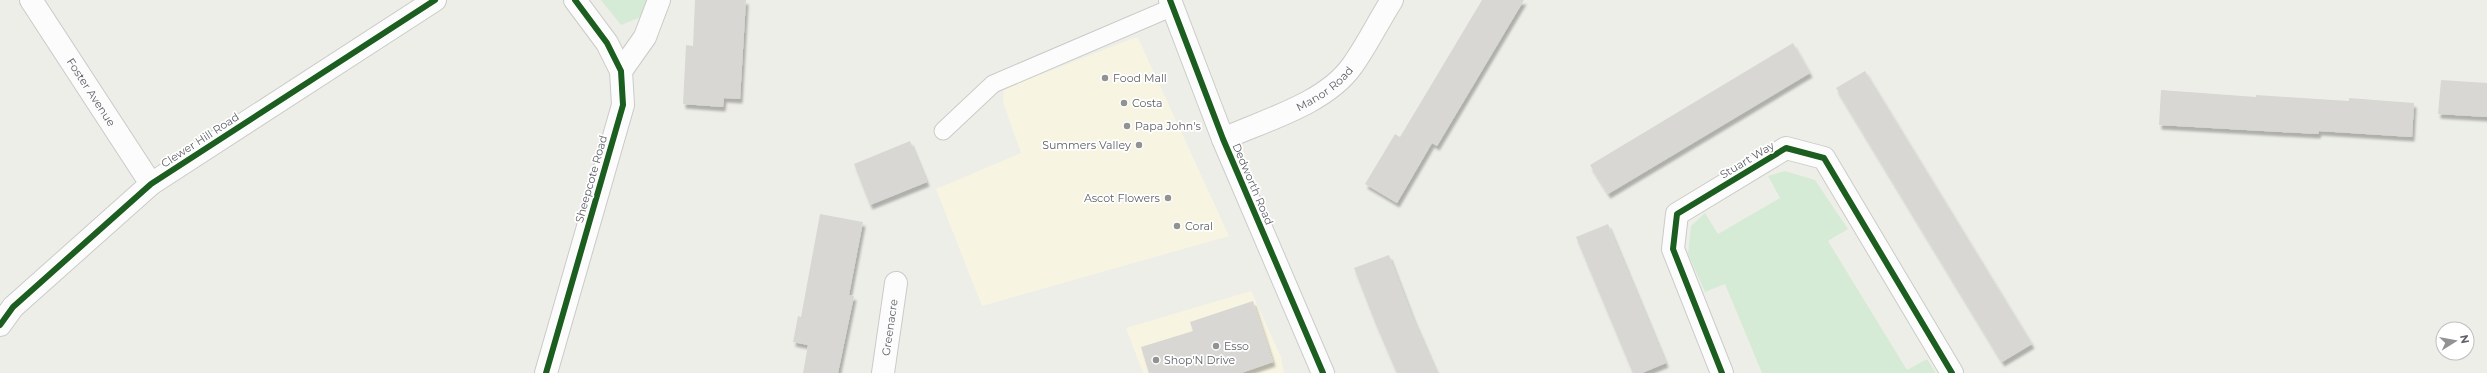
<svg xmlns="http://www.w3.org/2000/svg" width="2487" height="373" viewBox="0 0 2487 373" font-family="Montserrat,sans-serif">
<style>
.commercial{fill:#f7f4e2}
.green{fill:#d6ebd5}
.building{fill:#d8d7d4;filter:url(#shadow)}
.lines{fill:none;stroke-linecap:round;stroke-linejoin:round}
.lane-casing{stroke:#cacbc9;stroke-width:19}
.street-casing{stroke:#cacbc9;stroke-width:24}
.secondary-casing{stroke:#cbcbca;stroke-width:24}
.lane{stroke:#fcfcfc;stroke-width:17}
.street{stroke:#fcfcfc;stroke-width:22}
.secondary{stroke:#fcfcfc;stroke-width:22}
.cycleway-casing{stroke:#fff;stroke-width:8}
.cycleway{stroke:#1b5e20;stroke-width:6}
.poi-dot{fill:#909294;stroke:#fff;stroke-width:1.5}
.labels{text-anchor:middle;stroke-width:3.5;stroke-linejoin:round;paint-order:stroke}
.poi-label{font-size:11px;fill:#5e6167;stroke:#fff;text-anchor:start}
.street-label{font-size:11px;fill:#5e6167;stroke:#fff}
</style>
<defs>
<filter id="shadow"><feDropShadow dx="2.5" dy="4.5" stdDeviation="1" flood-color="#0004"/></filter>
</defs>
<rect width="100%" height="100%" fill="#eeeee9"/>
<g class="commercial">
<polygon points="1134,38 1138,38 1229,236 982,306 936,189 1021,153 1003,102 1004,89"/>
<polygon points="1251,291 1281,357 1284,373 1143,373 1126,328"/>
</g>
<g class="green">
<polygon points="601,0 650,0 641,17 621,25"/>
<polygon points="1785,171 1815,180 1848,229 1828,241 1907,370 1927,359 1936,373 1762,373 1725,284 1705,292 1688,254 1691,226 1705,213 1718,234 1780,198 1768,176"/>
</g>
<g class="building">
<polygon points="695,0 746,0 740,99 724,98 723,107 683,104 686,45 693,46"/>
<polygon points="1482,0 1524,0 1437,146 1432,143 1397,203 1365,184 1395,134 1400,137"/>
<polygon points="1793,43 1810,73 1608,194 1590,165"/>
<polygon points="1865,71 2032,344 2002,362 1836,88"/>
<polygon points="2441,80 2487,83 2487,117 2438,114"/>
<polygon points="2161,90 2256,97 2256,95 2349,101 2349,98 2414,103 2412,137 2319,131 2318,134 2159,125"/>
<polygon points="910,141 927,182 870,205 854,164"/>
<polygon points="820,214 863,222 849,295 854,296 838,373 803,373 808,345 793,342 798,316 801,317"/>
<polygon points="1608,224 1666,363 1642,373 1633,373 1576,237"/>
<polygon points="1389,255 1413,318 1437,373 1397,373 1375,322 1354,268"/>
<polygon points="1253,301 1273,362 1241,373 1149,373 1141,347 1193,331 1190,322"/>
</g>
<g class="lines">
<g class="lane-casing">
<polyline id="lane" points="943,131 993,84 1173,7"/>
</g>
<g class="street-casing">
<g id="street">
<path id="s1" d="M31,0L151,184"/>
<polyline points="621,71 645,37 659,0"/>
<path id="s2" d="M1223,139C1265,120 1325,104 1352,66C1367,45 1378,22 1392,0"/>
<polyline points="546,373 623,105 621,71 607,43 575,0"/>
<path id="s3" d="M883,373L896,283"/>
<polyline points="1722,373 1673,249 1677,214 1786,148 1824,158 1952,373"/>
</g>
</g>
<g class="secondary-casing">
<g id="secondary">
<polyline points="1170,0 1223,139 1323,373"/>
<polyline points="0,325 13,307 151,184 435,0"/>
</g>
</g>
<use href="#lane" class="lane"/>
<use href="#street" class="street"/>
<use href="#secondary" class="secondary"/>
<g class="cycleway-casing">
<g id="cycleway">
<polyline points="1170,0 1223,139 1323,373"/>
<polyline points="0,325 13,307 151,184 435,0"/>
<polyline points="546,373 623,105 621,71 607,43 575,0"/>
<polyline points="1722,373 1673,249 1677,214 1786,148 1824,158 1952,373"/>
</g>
</g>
<use href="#cycleway" class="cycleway"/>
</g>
<g class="poi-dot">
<circle cx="1105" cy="78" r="4"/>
<circle cx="1124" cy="103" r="4"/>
<circle cx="1127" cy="126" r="4"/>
<circle cx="1139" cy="145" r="4"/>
<circle cx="1168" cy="198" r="4"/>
<circle cx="1177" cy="226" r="4"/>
<circle cx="1216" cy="346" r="4"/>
<circle cx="1156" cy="360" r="4"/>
</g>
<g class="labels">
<g class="poi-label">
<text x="1113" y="82">Food Mall</text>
<text x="1132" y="107">Costa</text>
<text x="1135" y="130">Papa John's</text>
<text x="1131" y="149" text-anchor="end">Summers Valley</text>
<text x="1160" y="202" text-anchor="end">Ascot Flowers</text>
<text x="1185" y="230">Coral</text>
<text x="1224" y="350">Esso</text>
<text x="1164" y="364">Shop'N Drive</text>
</g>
<g class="street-label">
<text dy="4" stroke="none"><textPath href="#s2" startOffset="114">Manor Road</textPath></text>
<text dy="4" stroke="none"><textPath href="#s1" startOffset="110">Foster Avenue</textPath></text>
<text transform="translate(200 140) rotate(-33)" y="4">Clewer Hill Road</text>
<text transform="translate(1747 160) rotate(-31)" y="4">Stuart Way</text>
<text transform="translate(591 179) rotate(-74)" y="4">Sheepcote Road</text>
<text transform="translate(1253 184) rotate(67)" y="4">Dedworth Road</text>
<text dy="4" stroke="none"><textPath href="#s3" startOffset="46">Greenacre</textPath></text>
</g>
</g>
<g transform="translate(2455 341) rotate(79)"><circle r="19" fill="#ffffff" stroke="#bfc0c2"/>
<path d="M0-3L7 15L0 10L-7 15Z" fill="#909294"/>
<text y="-6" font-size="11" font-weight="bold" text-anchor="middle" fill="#5e6167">N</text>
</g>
</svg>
